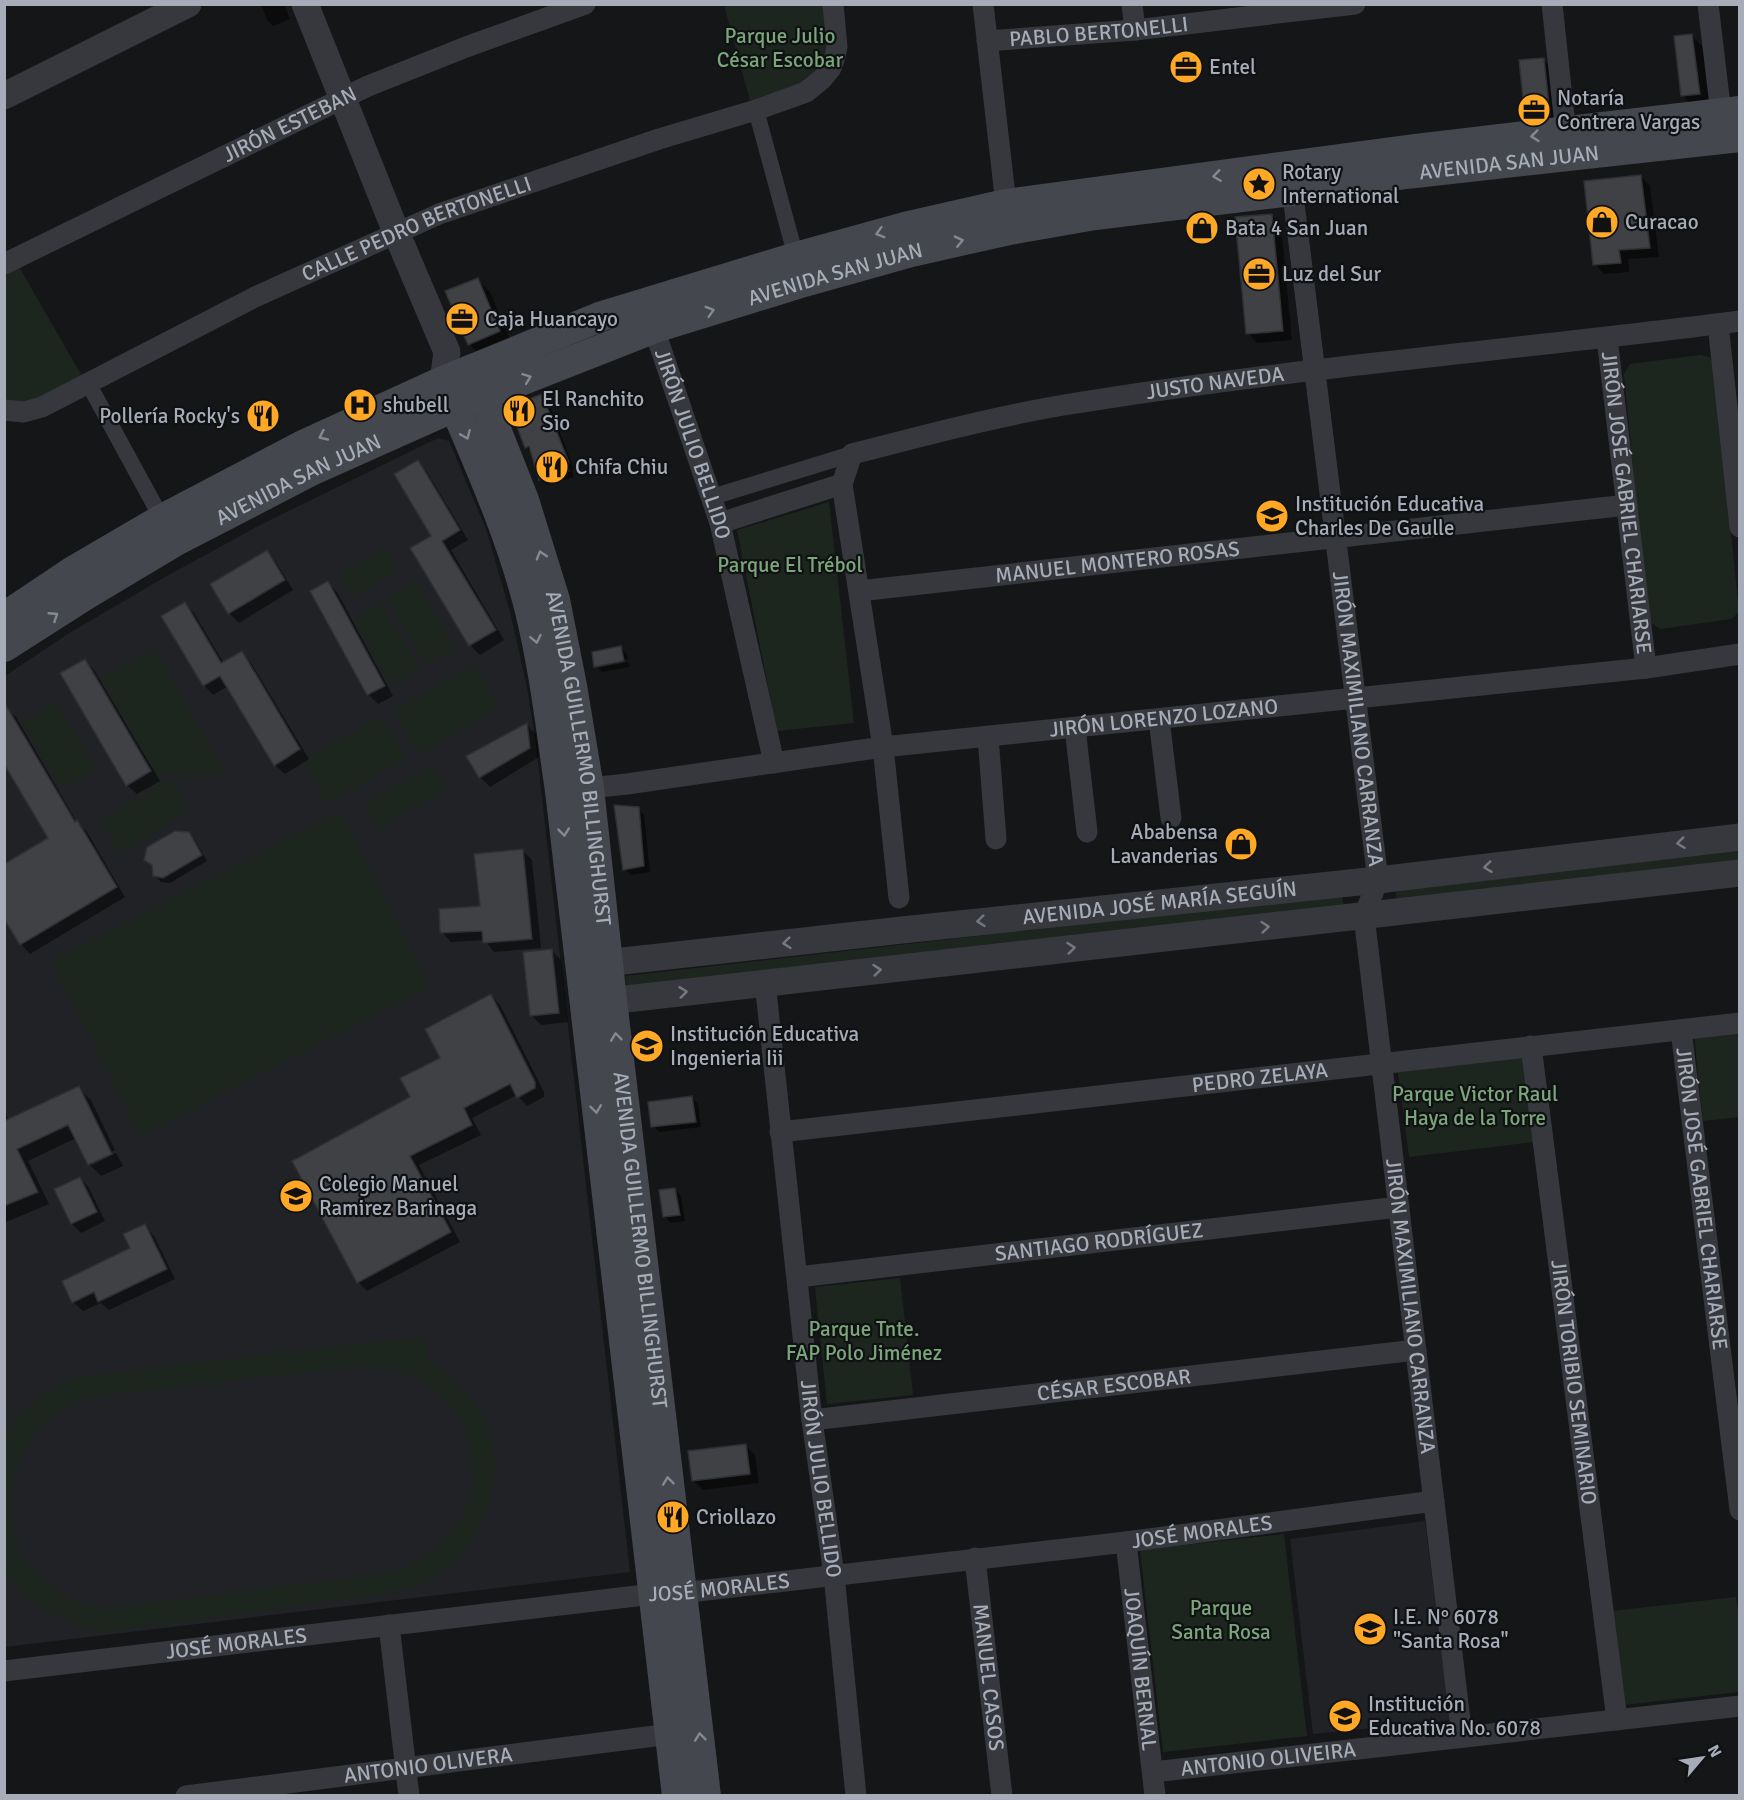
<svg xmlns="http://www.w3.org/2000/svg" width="1744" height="1800" viewBox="0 0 1744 1800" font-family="Signika,sans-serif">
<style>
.built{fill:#212225}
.green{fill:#1d261e;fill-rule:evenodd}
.shadow{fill:#0007}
.building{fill:#3f4145;stroke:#2f3034;stroke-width:1.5}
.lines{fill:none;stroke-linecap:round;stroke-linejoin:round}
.pedestrian{stroke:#36383d;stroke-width:16}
.minor{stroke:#36383d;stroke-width:21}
.tertiary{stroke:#36383d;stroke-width:27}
.secondary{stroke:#44474d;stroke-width:30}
.oneway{stroke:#848993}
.oneway2{stroke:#747881}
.labels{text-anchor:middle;stroke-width:4.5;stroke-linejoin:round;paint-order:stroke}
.street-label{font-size:21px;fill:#a6adb9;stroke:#101113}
.park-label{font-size:21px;fill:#7ba67b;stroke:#101113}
.poi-label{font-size:21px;fill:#a6adb9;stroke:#101113;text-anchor:start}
</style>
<rect width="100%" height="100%" fill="#151618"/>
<g class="built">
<polygon points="438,438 449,441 486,529 510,612 527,687 536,745 630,1572 5,1647 5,676 71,632 165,577 260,525"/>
<polygon points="1425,1521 1450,1720 1313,1734 1290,1539"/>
</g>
<g class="green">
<polygon points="724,5 826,5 832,46 815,78 750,101"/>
<polygon points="18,265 83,378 28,404 5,401 4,273"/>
<polygon points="1700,355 1709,357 1714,365 1739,612 1731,619 1661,629 1651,623 1647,612 1624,374 1630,364"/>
<polygon points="829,502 854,723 777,731 737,530"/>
<polygon points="386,549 398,572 350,598 338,575"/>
<polygon points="416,582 455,648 426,665 387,599"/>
<polygon points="381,602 420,668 391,685 352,619"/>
<polygon points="154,649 226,774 157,775 102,679"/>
<polygon points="474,665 498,708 419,753 394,710"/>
<polygon points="56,701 96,769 62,789 22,721"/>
<polygon points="382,716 406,759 327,804 302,761"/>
<polygon points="433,766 446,790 377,828 364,804"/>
<polygon points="170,779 189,811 120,853 101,821"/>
<polygon points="340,812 430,986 141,1136 51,961"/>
<polygon points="1739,849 1739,864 1397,901 1395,886"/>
<polygon points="1342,895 1344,912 627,989 625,976"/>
<polygon points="1739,1030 1739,1117 1703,1121 1694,1034"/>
<polygon points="1523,1057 1534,1142 1409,1157 1398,1072"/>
<polygon points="900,1278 913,1395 827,1404 815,1287"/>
<path d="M426,1336L429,1361C451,1376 470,1393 483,1417C502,1452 497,1487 481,1522C478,1529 475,1537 471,1543C455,1567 427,1583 400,1592L100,1632C63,1620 23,1605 4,1569L5,1436L18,1416L42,1395L65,1383L83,1376ZM369,1365C388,1368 410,1372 426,1382C447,1396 462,1416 468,1440C471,1453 475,1468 474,1481C472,1508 447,1543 425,1557C413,1565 400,1569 387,1573L111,1608C102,1607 92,1606 84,1604C68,1600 53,1588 41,1577C36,1572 29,1567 25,1561C0,1515 8,1460 45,1423C56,1411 73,1404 88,1397Z"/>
<polygon points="1284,1534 1307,1736 1163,1752 1140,1550"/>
<polygon points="1736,1597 1740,1623 1739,1692 1623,1705 1612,1611"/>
</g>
<g class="shadow">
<polygon points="261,4 284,4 290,19 273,26 267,20"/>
<polygon points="1692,36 1705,49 1712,106 1695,108 1682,95"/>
<polygon points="1543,59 1553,69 1559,124 1536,126 1527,116"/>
<polygon points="1641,176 1650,186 1659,257 1628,259 1629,272 1604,274 1595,264"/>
<polygon points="1272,215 1281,225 1292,340 1257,343 1248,333"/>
<polygon points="477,279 490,292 512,344 482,357 469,344"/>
<polygon points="542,395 548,401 574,469 572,470 574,477 547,485 541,479 533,453 526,447"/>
<polygon points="418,462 427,472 468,540 451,550 504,640 480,655 470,645 433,536"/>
<polygon points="267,552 276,562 293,590 239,623 229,613"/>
<polygon points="328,583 337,592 393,696 378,704 369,695 312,591"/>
<polygon points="185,604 194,613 224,664 242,653 251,663 309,759 285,774 275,765 228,686 213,695 204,685"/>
<polygon points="621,648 627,654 628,659 598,664 598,668 628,662 629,667 602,672 596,666"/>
<polygon points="85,660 94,670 160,781 137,794 127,785"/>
<polygon points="6,708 16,717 78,824 87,832 125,897 30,954 21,944 50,839"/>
<polygon points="527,725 536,734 539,757 490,787 480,777"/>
<polygon points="638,809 644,815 650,872 631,875 625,869"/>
<polygon points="188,833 195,840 207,861 170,883 161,882 155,876 153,867 146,860"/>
<polygon points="522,850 532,860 541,948 494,952 485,940 451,942 442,932 481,908"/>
<polygon points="551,950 561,960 568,1022 541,1025 532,1016"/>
<polygon points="491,995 500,1005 544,1092 544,1097 527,1106 517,1095 472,1118 481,1135 419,1165 460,1242 367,1291 358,1282 412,1098"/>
<polygon points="78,1088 91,1100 115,1150 92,1162 92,1165 116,1153 123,1166 101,1176 89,1164 76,1138 28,1161 49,1204 4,1223 4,1112 9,1121"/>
<polygon points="692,1098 698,1104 701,1127 659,1132 653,1126"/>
<polygon points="80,1178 89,1188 105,1221 81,1233 72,1224"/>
<polygon points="675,1190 681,1196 685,1221 671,1223 665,1217"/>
<polygon points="144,1226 154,1236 175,1279 109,1310 101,1303 83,1311 73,1302 132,1249"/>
<polygon points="746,1446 755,1455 759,1483 703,1490 693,1480"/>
</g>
<g class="building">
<polygon points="1692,34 1700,94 1681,96 1674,36"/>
<polygon points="1544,58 1550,115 1525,117 1519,60"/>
<polygon points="1641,175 1650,248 1619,250 1621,263 1593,265 1584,181"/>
<polygon points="1272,214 1283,331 1246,334 1235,217"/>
<polygon points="478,278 500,331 468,345 445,291"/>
<polygon points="542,394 569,463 567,464 569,471 539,480 529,446 525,448 512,414 516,404"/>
<polygon points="418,460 460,530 442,541 496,630 469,646 410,548 431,536 394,474"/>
<polygon points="267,550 285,580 228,614 210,584"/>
<polygon points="328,581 385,686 367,695 310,591"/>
<polygon points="185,602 221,663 242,651 300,749 274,766 220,676 203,686 161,616"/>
<polygon points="621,646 624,661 594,667 592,652"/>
<polygon points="85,659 151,771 126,786 60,673"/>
<polygon points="4,702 75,822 77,820 117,887 20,945 4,919 4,864 48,838 4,764"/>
<polygon points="527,723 530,748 479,778 466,756"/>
<polygon points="614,805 639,807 644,866 623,870"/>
<polygon points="175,831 189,832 202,855 163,878 153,876 152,865 144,860 147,847"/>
<polygon points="523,849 532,939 483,943 482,931 440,933 439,909 480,906 474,854"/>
<polygon points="552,949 559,1013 530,1016 523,952"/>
<polygon points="491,994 535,1082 535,1088 517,1098 510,1084 464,1108 472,1125 410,1156 451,1232 357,1283 292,1161 410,1097 400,1078 440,1058 425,1029"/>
<polygon points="79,1086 112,1154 88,1165 68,1125 17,1149 38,1192 4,1206 4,1121"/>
<polygon points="692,1096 696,1122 651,1127 648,1102"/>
<polygon points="80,1177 97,1212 71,1224 54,1189"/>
<polygon points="675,1188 680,1215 663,1217 659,1190"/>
<polygon points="145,1224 167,1269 98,1302 94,1292 72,1303 62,1281 130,1248 123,1234"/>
<polygon points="746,1444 750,1474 692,1481 688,1451"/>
</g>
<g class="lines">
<g class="pedestrian">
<polyline points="756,110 796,257"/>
<polyline points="88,383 162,519"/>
<polyline points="712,497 852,454"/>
</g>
<g class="minor">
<polyline points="983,4 1006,204"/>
<polyline points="1132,4 1135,30"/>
<polyline points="1552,4 1567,144"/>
<polyline points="1708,4 1721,114"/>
<path id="s1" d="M987,41L1135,30L1355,4"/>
<path id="s2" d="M1291,179L1378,880L1364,916L1462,1737"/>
<path id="s3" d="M4,264L368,86L466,47L585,4"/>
<path id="s4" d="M650,317L720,523L774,763"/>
<polyline points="1718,324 1740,527"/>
<path id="s5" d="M1607,338L1646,668"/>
<path id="s6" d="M4,410L24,412L42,407L255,297L439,214L659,139L756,110L806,92L822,79L831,68L835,57L837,47L833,4"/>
<polyline points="842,484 883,747 899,898"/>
<path id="s7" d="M720,523L842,484L852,454C923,436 993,417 1064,405C1288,368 1515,350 1740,321"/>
<path id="s8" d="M859,591L1627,505"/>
<polyline points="1159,719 1171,818"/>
<polyline points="1075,728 1087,832"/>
<polyline points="988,737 996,839"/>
<path id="s9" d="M589,788L627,784L883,747L1646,668L1740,654"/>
<path id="s10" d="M765,982L812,1420L834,1575L856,1796"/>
<path id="s11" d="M1681,1030L1740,1510"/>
<path id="s12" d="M1531,1046L1617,1720"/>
<path id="s13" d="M780,1132L1740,1023"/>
<path id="s14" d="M798,1277L1399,1207"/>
<path id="s15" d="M812,1420L1416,1350"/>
<path id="s16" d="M1126,1542L1155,1796"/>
<path id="s17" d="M975,1558L1002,1796"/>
<polyline points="389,1625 409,1796"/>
<path id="s18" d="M4,1671L653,1594L681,1593L1126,1542L1434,1501"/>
<path id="s19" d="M1153,1772L1740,1706"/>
<path id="s20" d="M186,1796L670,1734"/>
</g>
<g class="tertiary">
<polyline points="305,4 396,232 447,352 443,381"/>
<polyline points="4,96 188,4"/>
<path id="s21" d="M587,965L902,930L1378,880L1740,837"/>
<polyline points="591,1003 1740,873"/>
</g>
<g class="secondary">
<path id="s22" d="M475,376L524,500L555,600L572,686L589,788L612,1000L706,1796"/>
<path d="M447,389C477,460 510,532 529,607C544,667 551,729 560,791L677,1796"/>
<polyline points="4,617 73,571 162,519 301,446 443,381 602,316 796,257 905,227 1006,204 1414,149 1740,111"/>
<path id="s23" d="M4,647L87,594L174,542L313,470L454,407L655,328L804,282L911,252L1009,230L1095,215L1292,191L1406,174L1740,137"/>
</g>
</g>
<defs><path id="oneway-chevron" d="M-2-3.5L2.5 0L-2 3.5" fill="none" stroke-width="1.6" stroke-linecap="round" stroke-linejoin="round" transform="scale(1.5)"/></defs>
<g class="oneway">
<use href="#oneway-chevron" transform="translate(1535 136) rotate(174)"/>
<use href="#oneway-chevron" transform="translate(1217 176) rotate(172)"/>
<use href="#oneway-chevron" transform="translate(880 233) rotate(164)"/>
<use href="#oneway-chevron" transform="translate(959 241) rotate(-13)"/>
<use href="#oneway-chevron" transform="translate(710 311) rotate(-17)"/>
<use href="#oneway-chevron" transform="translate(527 378) rotate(-21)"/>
<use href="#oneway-chevron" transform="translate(466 435) rotate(67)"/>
<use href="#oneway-chevron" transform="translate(323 436) rotate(155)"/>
<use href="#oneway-chevron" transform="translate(541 555) rotate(-107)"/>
<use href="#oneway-chevron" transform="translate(54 616) rotate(-33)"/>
<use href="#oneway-chevron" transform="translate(536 639) rotate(79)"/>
<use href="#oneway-chevron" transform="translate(564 832) rotate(84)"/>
<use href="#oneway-chevron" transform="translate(616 1037) rotate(-97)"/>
<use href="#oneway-chevron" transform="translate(596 1109) rotate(83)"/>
<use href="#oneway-chevron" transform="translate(668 1481) rotate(-97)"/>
<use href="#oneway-chevron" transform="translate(700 1737) rotate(-96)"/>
</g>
<g class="oneway2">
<use href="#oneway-chevron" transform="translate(1681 843) rotate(173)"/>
<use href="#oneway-chevron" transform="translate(1488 867) rotate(173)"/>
<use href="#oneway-chevron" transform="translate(981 921) rotate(174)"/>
<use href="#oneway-chevron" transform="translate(1265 927) rotate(-6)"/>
<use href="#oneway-chevron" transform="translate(787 943) rotate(174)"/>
<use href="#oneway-chevron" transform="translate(1071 948) rotate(-6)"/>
<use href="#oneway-chevron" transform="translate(877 970) rotate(-6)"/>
<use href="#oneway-chevron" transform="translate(683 992) rotate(-7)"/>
</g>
<defs>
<g id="office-disc" transform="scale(1.725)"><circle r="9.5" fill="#ffa826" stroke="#101113"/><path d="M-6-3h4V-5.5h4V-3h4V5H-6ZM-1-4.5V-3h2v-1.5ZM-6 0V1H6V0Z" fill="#111"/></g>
<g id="sight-disc" transform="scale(1.725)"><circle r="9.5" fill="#ffa826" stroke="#101113"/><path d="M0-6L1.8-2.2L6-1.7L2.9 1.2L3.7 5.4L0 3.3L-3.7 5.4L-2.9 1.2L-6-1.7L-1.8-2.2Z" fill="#111"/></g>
<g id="shop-disc" transform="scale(1.725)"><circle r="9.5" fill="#ffa826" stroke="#101113"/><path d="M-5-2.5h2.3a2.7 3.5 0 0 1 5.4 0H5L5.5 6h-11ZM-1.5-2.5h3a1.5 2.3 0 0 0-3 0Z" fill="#111"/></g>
<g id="hospital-disc" transform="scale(1.725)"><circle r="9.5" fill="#ffa826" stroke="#101113"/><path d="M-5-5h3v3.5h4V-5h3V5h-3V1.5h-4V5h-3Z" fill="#111"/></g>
<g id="restaurant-disc" transform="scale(1.725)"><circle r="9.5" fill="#ffa826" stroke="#101113"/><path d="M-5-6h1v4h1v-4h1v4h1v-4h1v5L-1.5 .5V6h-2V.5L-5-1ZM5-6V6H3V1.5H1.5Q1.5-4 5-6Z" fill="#111"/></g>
<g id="school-disc" transform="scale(1.725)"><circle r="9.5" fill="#ffa826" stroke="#101113"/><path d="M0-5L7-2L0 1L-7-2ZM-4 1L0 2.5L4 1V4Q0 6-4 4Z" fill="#111"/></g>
</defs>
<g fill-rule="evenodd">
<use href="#office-disc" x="1186" y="67"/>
<use href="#office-disc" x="1534" y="110"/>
<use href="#sight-disc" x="1259" y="184"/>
<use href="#shop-disc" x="1602" y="222"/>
<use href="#shop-disc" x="1202" y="228"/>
<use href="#office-disc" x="1259" y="274"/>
<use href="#office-disc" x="462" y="319"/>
<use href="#hospital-disc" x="360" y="405"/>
<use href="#restaurant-disc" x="519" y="411"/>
<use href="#restaurant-disc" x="263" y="416"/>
<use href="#restaurant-disc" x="552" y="467"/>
<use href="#school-disc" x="1272" y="516"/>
<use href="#shop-disc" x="1241" y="844"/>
<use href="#school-disc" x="647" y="1046"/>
<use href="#school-disc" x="296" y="1196"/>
<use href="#restaurant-disc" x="673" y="1517"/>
<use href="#school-disc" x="1370" y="1629"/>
<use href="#school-disc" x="1345" y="1716"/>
</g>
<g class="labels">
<g class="street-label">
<text dy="7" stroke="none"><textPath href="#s1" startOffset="112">PABLO BERTONELLI</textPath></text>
<text dy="7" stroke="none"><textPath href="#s3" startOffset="318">JIRÓN ESTEBAN</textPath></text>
<text dy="7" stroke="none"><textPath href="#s23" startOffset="1599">AVENIDA SAN JUAN</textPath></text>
<text dy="7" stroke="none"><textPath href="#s6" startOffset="454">CALLE PEDRO BERTONELLI</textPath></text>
<text dy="7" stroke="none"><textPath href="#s23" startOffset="915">AVENIDA SAN JUAN</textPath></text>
<text dy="7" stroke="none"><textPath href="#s7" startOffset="530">JUSTO NAVEDA</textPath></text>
<text dy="7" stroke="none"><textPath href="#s4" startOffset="134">JIRÓN JULIO BELLIDO</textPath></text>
<text dy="7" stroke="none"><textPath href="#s23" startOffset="339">AVENIDA SAN JUAN</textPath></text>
<text dy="7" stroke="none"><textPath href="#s5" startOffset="166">JIRÓN JOSÉ GABRIEL CHARIARSE</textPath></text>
<text dy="7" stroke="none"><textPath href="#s8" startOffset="260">MANUEL MONTERO ROSAS</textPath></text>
<text dy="7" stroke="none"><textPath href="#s9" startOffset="579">JIRÓN LORENZO LOZANO</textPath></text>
<text dy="7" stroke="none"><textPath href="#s2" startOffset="544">JIRÓN MAXIMILIANO CARRANZA</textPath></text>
<text dy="7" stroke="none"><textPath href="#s22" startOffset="398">AVENIDA GUILLERMO BILLINGHURST</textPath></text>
<text dy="7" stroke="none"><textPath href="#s21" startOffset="576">AVENIDA JOSÉ MARÍA SEGUÍN</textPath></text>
<text dy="7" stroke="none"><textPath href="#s13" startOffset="483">PEDRO ZELAYA</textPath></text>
<text dy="7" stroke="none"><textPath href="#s11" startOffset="170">JIRÓN JOSÉ GABRIEL CHARIARSE</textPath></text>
<text dy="7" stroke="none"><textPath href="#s22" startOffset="884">AVENIDA GUILLERMO BILLINGHURST</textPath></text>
<text dy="7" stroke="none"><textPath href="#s14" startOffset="303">SANTIAGO RODRÍGUEZ</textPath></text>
<text dy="7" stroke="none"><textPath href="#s2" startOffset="1138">JIRÓN MAXIMILIANO CARRANZA</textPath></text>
<text dy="7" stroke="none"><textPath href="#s12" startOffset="339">JIRÓN TORIBIO SEMINARIO</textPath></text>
<text dy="7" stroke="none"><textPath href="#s15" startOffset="304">CÉSAR ESCOBAR</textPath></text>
<text dy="7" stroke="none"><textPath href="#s10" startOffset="500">JIRÓN JULIO BELLIDO</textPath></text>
<text dy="7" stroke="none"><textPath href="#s18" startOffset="1206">JOSÉ MORALES</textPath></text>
<text dy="7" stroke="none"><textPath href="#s18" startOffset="720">JOSÉ MORALES</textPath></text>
<text dy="7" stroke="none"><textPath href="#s18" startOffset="234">JOSÉ MORALES</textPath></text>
<text dy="7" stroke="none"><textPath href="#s16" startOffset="128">JOAQUÍN BERNAL</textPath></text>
<text dy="7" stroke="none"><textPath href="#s17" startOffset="120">MANUEL CASOS</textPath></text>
<text dy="7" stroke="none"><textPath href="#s19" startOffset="116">ANTONIO OLIVEIRA</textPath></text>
<text dy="7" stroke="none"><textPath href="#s20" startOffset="244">ANTONIO OLIVERA</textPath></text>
</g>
<g class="park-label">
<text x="780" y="43">Parque Julio<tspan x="780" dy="24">César Escobar</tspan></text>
<text x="790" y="572">Parque El Trébol</text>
<text x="1475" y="1101">Parque Victor Raul<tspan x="1475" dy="24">Haya de la Torre</tspan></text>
<text x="864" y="1336">Parque Tnte.<tspan x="864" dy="24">FAP Polo Jiménez</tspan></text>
<text x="1221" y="1615">Parque<tspan x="1221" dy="24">Santa Rosa</tspan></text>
</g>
<g class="poi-label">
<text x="1209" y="74">Entel</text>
<text x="1557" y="105">Notaría<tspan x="1557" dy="24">Contrera Vargas</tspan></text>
<text x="1282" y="179">Rotary<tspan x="1282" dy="24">International</tspan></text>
<text x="1625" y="229">Curacao</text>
<text x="1225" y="235">Bata 4 San Juan</text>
<text x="1282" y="281">Luz del Sur</text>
<text x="485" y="326">Caja Huancayo</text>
<text x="542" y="406">El Ranchito<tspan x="542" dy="24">Sio</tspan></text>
<text x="383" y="412">shubell</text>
<text x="240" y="423" text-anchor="end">Pollería Rocky's</text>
<text x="575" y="474">Chifa Chiu</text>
<text x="1295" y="511">Institución Educativa<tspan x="1295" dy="24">Charles De Gaulle</tspan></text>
<text x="1218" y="839" text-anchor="end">Ababensa<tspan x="1218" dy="24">Lavanderias</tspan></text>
<text x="670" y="1041">Institución Educativa<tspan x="670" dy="24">Ingenieria Iii</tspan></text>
<text x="319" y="1191">Colegio Manuel<tspan x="319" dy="24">Ramirez Barinaga</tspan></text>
<text x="696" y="1524">Criollazo</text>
<text x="1393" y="1624">I.E. N° 6078<tspan x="1393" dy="24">"Santa Rosa"</tspan></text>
<text x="1368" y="1711">Institución<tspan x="1368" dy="24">Educativa No. 6078</tspan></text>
</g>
</g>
<rect width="1744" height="1800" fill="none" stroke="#a6adb9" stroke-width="12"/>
<g transform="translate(1702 1758) rotate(61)" stroke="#101113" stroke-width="4.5" paint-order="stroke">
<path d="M0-4.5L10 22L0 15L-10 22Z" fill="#a6adb9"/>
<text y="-9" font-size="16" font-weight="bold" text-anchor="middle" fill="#a6adb9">N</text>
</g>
</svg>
